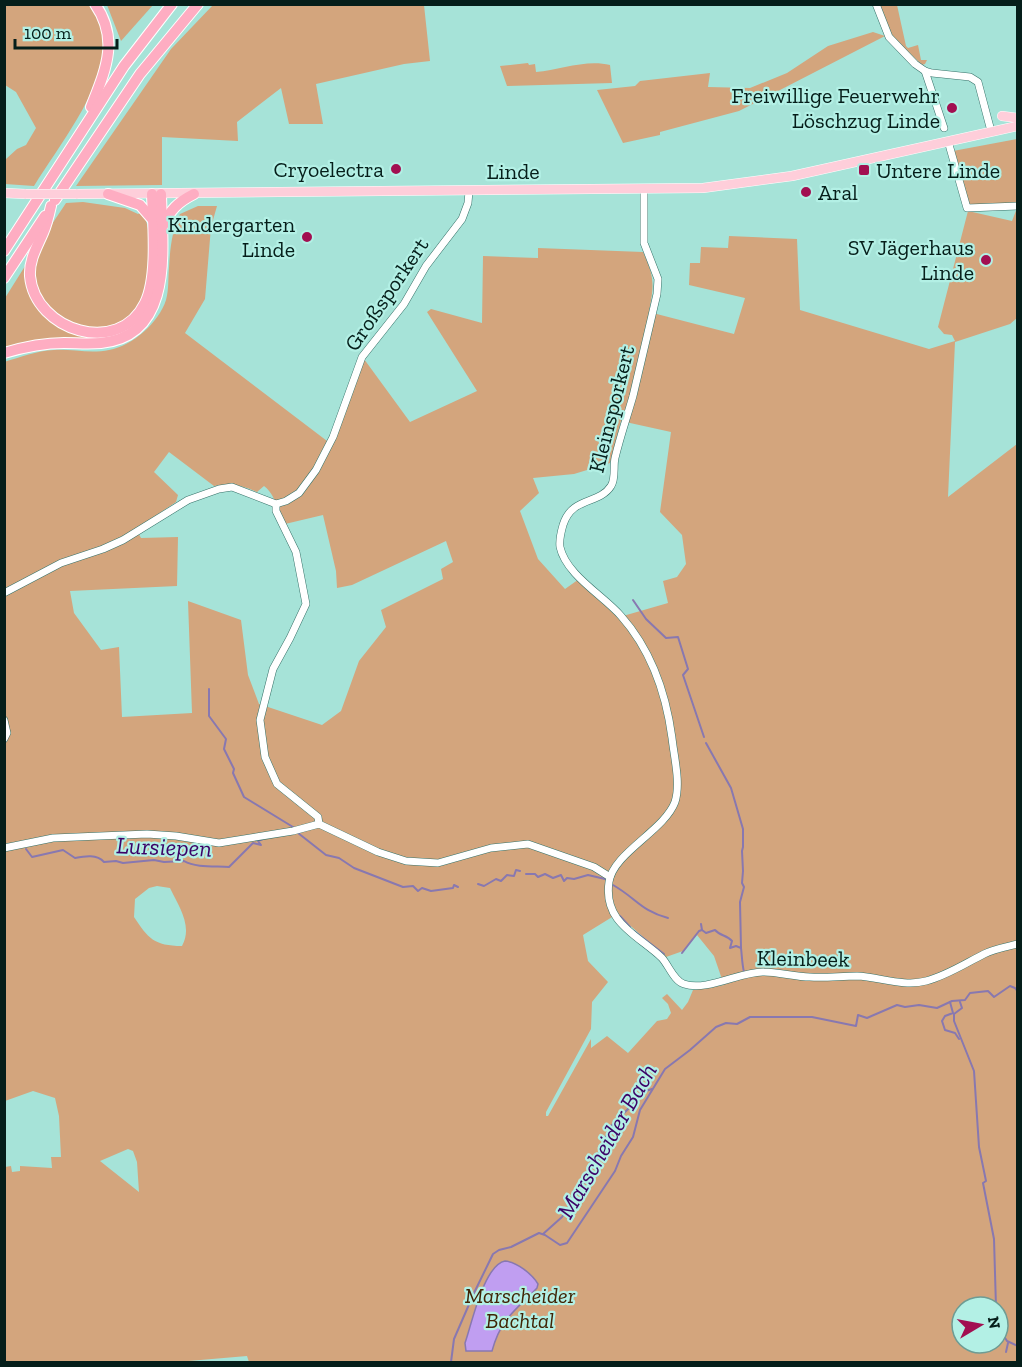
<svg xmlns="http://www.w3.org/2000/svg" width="1022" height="1367" viewBox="0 0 1022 1367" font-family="'Zilla Slab',serif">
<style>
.green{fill:#d3a57d;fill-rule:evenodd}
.water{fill:#c09ef1;stroke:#8878b0;stroke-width:1.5}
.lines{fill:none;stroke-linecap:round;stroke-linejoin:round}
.stream{stroke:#8878b0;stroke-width:2}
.minor-casing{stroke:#367269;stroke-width:8}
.major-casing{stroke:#fff;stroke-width:10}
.highway-casing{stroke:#fff;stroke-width:12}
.minor{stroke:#fff;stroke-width:7}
.major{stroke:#feceda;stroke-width:9}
.highway{stroke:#feadc2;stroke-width:10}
.major-bridge-casing{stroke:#fff;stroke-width:10;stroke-linecap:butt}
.major-bridge{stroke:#feceda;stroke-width:9}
.poi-dot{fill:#a20f51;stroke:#b3f0e5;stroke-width:2}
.labels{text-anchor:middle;stroke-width:4.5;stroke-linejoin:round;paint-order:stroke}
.poi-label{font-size:22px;fill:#051e1a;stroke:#b3f0e5;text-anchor:end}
.street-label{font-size:22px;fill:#051e1a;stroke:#b3f0e5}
.park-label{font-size:22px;font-style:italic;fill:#402305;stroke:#b3f0e5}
.water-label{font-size:24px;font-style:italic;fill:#3c0267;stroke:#b3f0e5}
</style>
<rect width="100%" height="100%" fill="#a6e3d8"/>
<g class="green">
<path d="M4,5H89C98,16 105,32 104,47C102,92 58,147 34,186L5,184L6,159L17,149L26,145L36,128L16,92L5,85Z"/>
<polygon points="107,5 153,5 121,41"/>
<polygon points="213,5 424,5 430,61 404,64 316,84 323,124 289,124 281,88 237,122 238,141 162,137 162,185 76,186 171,49"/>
<polygon points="879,5 897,5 906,46 908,48 918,45 921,60 927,60 925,64 922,65 890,34"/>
<polygon points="873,32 885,36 739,111 660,132 660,135 623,143 597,90 635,86 640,81 710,73 708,87 750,88 787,73 828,46"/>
<path d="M528,63L529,65L535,64L536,72C560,70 586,59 610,65L612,83L507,86L500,66Z"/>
<polygon points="1017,139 1017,204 967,205 953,151"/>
<path d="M83,202L125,208L138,214L142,212C151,228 149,243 149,261C149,279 143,309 127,320C97,340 62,325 43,298C37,290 32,279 34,269C37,243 53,223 66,203Z"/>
<path d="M198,206H217L211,227L205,299L185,333L331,444L364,359L410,422L477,391L427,312L431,309L482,323L483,256L538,258V248L643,252C655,277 654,286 649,312L734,334L745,298L689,285L690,263H700L701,247L728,248L729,236L797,239L800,310L929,349L955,341L952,335L944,334L938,327L968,211L1012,221L1017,208V318L1010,324L955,342L948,497L1017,444V1362H249L247,1356L177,1362H5V1167L11,1166L12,1172L20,1171V1166L52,1168L51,1157H61L59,1116L55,1098L33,1091L5,1101L4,362C21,357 36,351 54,350C72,349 91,354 109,350C133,346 159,322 166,300C169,289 168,279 169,268C170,249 172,230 180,214ZM621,421L671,432L660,512L682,535L686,564L677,577L663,581L668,603L623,616L582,577L565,589L538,559L520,511L539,493L533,478L574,474L610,463ZM169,452L214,486C231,483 242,485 257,492L264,486C276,495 277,511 285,524L323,515L336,571L337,588L352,585L446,541L453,562L441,569L443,579L381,610L386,627L359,661L341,711L322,725L259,704L248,675L241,620L188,601L192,713L122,717L119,647L101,650L74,613L70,591L177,586L178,537L141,538L136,529L176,502L178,495L154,472ZM157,886L170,888C179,907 193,926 182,946C154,946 148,938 134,917L135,899L149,888ZM617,914L666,957L683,951L697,935L714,956L724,985L693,990L688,1002L682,1010L667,994L662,998L668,1004L671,1013L667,1019L657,1021L628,1053L607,1036L591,1048V1039L548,1116H546V1112L591,1029L592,1002L608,982L588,961L583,935ZM128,1149L133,1151L137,1162L139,1192L100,1161ZM962,1307H998V1343H962Z"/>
<path d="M156,207H159C159,262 169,337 92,340C62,341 34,340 5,351V298L27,263C26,273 26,282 29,291C46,342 124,354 149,303C161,277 156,235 156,207Z"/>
</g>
<path class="water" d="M505,1261C517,1262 532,1274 538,1284L537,1288C515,1311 501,1318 492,1351H466L465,1343C472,1323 484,1265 505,1261Z"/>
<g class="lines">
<g class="stream">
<polyline points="633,600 646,619 666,638 678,637 688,669 683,675 704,737"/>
<polyline points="209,689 209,716 226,739 224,749 234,769 233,773 244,797 293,827"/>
<polyline points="706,743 731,788 743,829 743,847 742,851 743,871 742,883 744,887 740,902 741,948"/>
<polyline points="298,833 326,855 339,858 354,868 403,887 413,886 418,891 422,888 431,891 453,888 454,885 458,887"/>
<path d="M26,849L32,857L63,850L75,858C85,856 97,854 104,862L116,861L123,863L154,860L164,862L184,861C196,868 215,866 229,867L253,843L261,845L258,841L263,839"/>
<polyline points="526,874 535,874 538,877 545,874 553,878 561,875 564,881 567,878 574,879 588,875 605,879"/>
<polyline points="478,884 484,886 496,879 501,881 507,875 514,876 516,870 520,871"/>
<path d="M613,885C636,898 641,911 668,918"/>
<polyline points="620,916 630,927"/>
<path d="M701,924L702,930L706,933L715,930C720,936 727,935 732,941L730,948L736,946L741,948C742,956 742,964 744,972"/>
<polyline points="634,931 664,954"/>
<polyline points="682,953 699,931 702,930"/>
<polyline points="950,1002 953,1013 945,1016 942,1021 945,1030 955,1033 959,1039"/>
<polyline points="960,1002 962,1008 954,1014 954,1021 974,1071 979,1147 986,1181 983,1183 994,1239 996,1307"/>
<polyline points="543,1234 562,1217 587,1178 611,1126 646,1091 652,1089"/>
<polyline points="998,1327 1007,1341 1018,1346"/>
<polyline points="1006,1352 1008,1343"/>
<polyline points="451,1362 454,1339 474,1293 493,1254 499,1250 511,1247 539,1233 545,1235 560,1245 567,1243 615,1171 621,1156 633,1137 640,1110 665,1069 690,1050 716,1027 726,1023 737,1024 750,1017 812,1017 856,1026 858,1015 867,1018 897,1005 905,1007 919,1005 937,1008 952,1001 965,1000 970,993 988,991 994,997 1010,986 1015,988 1018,992"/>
</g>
<g class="minor-casing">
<g id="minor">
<polyline points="876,4 889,37 915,64 925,71 932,73 970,77 978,82 991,131"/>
<polyline points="925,71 944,128"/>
<polyline points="948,141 967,208 1018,206"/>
<path d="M644,190V243L658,279L657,294C649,328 641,362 633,396C627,417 620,437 615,458C613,466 616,479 611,486C599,505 572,496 563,525C561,532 559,540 560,547C566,575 604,596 621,616C652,651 666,693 672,738C674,757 681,783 675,802C664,831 613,853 609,882C603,923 638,935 662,958C669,966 674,981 684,984C707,992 741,971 764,972C779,972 795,977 810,977C826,978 841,976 857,976C879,977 904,987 926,981C946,976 966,963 984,954C994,949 1006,947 1018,944"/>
<polyline points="276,504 276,511 296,552 306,604 290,638 273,669 260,720 265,757 277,784 318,817 319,824"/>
<polyline points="4,593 61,563 103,549 123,540 188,500 219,489 232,487 276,504 286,501 299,493 316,470 333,437 362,357 404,304 426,266 462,219 468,203 469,191"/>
<polyline points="4,720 7,733 4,739"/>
<polyline points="4,848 53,838 147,834 176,836 219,843 293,831 319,824 378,852 406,861 438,863 491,848 528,844 594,867 610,877"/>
</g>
</g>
<g class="major-casing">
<g id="major">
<polyline points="1002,116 1018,118"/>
<polyline points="4,193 26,194"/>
<polyline points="76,194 703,188 792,176 1018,126"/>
</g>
</g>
<g class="highway-casing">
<g id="highway">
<path d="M91,107C105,71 120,40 95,4"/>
<polyline points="108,194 140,205 153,220"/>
<polyline points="55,200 140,74 198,4"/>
<path d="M51,206C49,215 47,224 43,233C37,247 29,260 30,276C35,331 119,357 145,303C158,277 153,224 152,194"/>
<path d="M163,226C170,210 178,202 194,194"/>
<polyline points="4,251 124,66 172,4"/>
<polyline points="4,278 45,216"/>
<path d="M4,353C24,347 43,343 64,343C76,343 88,344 101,343C175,336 162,247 161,194"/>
</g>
</g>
<use href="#minor" class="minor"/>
<use href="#major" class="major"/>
<use href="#highway" class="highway"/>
<g class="major-bridge-casing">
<polyline id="major-bridge" points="26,194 76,194"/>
</g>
<use href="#major-bridge" class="major-bridge"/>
</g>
<g class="poi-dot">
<circle cx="952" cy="108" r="6"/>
<circle cx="396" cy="169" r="6"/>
<rect x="858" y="164" width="12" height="12" rx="3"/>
<circle cx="806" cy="192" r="6"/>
<circle cx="307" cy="237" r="6"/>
<circle cx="986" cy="260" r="6"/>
</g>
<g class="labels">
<g class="poi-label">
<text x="940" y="103">Freiwillige Feuerwehr<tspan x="940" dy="25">Löschzug Linde</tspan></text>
<text x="384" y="177">Cryoelectra</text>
<text x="876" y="178" text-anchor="start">Untere Linde</text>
<text x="818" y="200" text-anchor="start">Aral</text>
<text x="295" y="232">Kindergarten<tspan x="295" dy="25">Linde</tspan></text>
<text x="974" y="255">SV Jägerhaus<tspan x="974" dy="25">Linde</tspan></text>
</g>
<g class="street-label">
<text x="513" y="179">Linde</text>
<text transform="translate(386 294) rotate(-56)" y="8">Großsporkert</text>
<text transform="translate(611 409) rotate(-76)" y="8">Kleinsporkert</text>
<text transform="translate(803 958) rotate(1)" y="8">Kleinbeek</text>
</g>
<g class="park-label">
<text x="520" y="1303">Marscheider<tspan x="520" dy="25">Bachtal</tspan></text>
</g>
<g class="water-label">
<text transform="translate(164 847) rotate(2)" y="8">Lursiepen</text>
<text transform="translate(607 1141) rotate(-60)" y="8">Marscheider Bach</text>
</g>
</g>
<rect width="1022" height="1367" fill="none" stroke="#051e1a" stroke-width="12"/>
<g transform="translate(980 1325) rotate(80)"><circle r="28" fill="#b3f0e5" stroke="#6d9c94" stroke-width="1.5"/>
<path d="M0-4.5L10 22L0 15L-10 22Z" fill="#a20f51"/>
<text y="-9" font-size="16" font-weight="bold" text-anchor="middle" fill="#051e1a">N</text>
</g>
<path d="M15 39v9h102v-9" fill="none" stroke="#051e1a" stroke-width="3"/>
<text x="24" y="39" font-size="18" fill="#051e1a" stroke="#b3f0e5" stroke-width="4.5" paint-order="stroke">100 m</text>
</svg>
